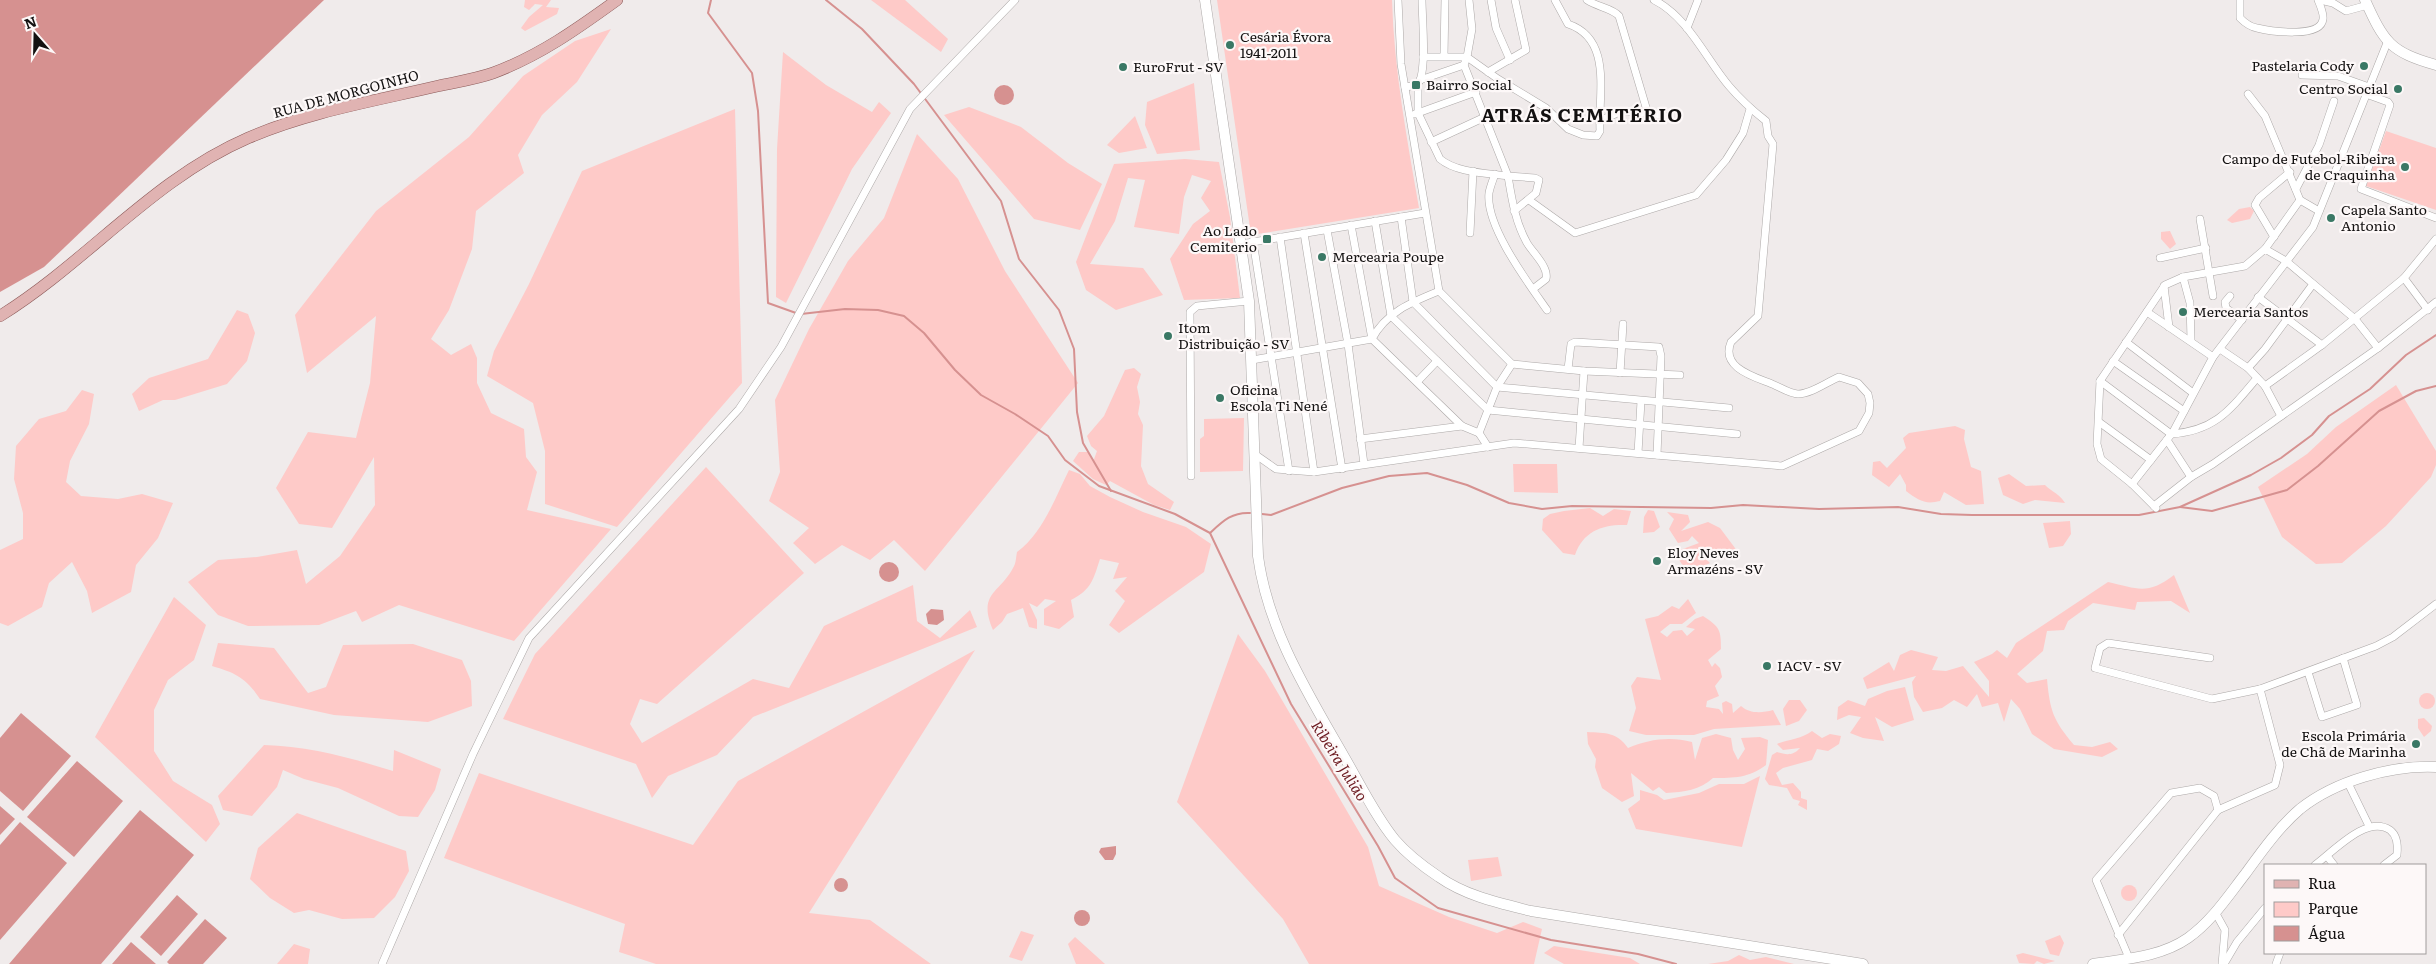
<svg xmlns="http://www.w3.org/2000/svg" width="2436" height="964" viewBox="0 0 2436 964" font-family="Literata,serif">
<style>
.green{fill:#fecac8}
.water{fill:#d69190}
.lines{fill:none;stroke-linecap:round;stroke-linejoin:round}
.stream{stroke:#d69190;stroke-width:2}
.street-casing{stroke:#ada9a8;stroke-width:8}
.secondary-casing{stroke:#ada9a8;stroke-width:11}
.primary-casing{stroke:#8b5958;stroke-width:12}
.street{stroke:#fff;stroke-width:7}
.secondary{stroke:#fff;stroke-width:10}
.primary{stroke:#e0b3b2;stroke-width:11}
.poi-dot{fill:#3a7865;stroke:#fdf8f8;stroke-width:2}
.labels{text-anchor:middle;stroke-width:4.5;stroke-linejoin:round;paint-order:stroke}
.poi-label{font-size:14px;fill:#131111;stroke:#fdf8f8;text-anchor:start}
.street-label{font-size:14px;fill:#131111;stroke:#fdf8f8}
.water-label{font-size:15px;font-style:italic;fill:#6d1c22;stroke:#fdf8f8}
.district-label{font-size:19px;font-weight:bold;letter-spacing:1px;fill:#131111;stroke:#fdf8f8}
</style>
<rect width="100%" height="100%" fill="#f0ebeb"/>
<g class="green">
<polygon points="525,0 551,0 546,7 559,8 557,14 525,31 521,28 529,17 543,5 535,4 529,10 524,7"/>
<polygon points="871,0 905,0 948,39 941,52"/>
<path d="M1217,0H1392C1394,70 1407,139 1419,208L1251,235Z"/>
<polygon points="611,29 577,82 542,115 518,155 524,173 476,211 472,249 449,310 431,339 451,355 471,344 477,358 477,383 491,413 524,429 526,457 537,472 527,510 611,529 514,641 399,605 362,622 356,611 319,625 248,626 218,615 188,582 218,560 257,557 297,550 306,584 340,556 375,505 374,457 332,528 299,524 276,488 308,432 356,438 370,383 376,316 307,373 295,315 376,211 469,137 523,76 575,41"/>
<polygon points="783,52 826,85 872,112 879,102 891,113 852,169 786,303 776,297 777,149"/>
<polygon points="1194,83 1200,150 1157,154 1145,125 1147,102"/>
<polygon points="969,107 1021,127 1068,163 1102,184 1080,230 1034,219 944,115"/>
<polygon points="735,109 742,383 617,527 545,504 545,451 533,403 487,376 494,351 529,284 582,171"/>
<polygon points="1135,116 1147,148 1119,153 1107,145"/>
<polygon points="2386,131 2436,148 2436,210 2366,186"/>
<polygon points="917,134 958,179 1005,271 1078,383 925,571 894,540 870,560 842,545 815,564 793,543 809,528 769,501 780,472 775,400 809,329 848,261 884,218"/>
<polygon points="1185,159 1219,162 1230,217 1240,298 1184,300 1170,259 1193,224 1210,211 1201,198 1211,181 1192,175 1184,197 1179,234 1134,227 1145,180 1128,178 1115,221 1090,264 1143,268 1163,295 1116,310 1086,290 1076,262 1114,164"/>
<polygon points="2250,207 2254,211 2250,219 2232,223 2227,220 2239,209"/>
<polygon points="2170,231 2176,244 2170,249 2161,239 2161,232"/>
<polygon points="237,310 248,314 255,333 247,361 227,384 175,400 163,400 139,411 132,394 149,378 208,359"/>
<polygon points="1134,368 1141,374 1137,387 1140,402 1138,414 1143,425 1141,466 1148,484 1174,502 1170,510 1154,505 1110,481 1106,485 1093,479 1073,461 1079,452 1088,452 1093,462 1097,451 1091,446 1087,436 1104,416 1125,370"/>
<polygon points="2396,385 2436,451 2436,465 2431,477 2386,526 2342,563 2316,564 2282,537 2258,487 2307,454 2336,427"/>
<polygon points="82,390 94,394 89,424 70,461 66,482 81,496 118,499 142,494 173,503 158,538 136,565 131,592 92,613 87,591 72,562 49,583 42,607 8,626 0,623 0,550 23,539 23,513 14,479 16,446 39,419 66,411"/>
<polygon points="1244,418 1243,471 1200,472 1200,439 1204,436 1204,419"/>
<path d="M1955,426L1965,430L1964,439L1971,467L1981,471L1984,504L1966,505L1944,492L1940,501C1925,505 1918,500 1906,491V485L1900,474L1889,487L1872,475L1873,462L1880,461L1887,468L1906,448L1903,438L1909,433Z"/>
<polygon points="1513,464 1557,464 1558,493 1514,492"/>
<polygon points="706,467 804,573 657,704 640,699 630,724 642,743 753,679 789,688 824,626 913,585 917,621 940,638 970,610 977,627 753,717 717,755 668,776 652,798 636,764 503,719 535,654"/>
<path d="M1069,470L1080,474L1090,486L1110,497L1143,512L1186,527L1211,544L1204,572L1119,633L1109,625L1125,601L1115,591L1127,577L1113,579L1119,563L1100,559C1093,580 1092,589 1071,600L1074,617L1059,629L1044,625V609L1056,601L1045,599L1037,607L1029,603L1037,620V629L1029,627L1023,608L1007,614L1002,622L993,630C977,593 1000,593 1013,568C1016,564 1016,557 1017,552C1043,533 1055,498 1069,470Z"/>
<path d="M2009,474L2026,486L2045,485C2052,492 2060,494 2065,503L2035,500L2023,504L2003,495L1998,478Z"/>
<path d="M1590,508L1603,516L1614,509L1631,511L1627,525C1603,524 1583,531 1575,555L1563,553L1542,530L1543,519L1550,514L1564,511Z"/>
<polygon points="1648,510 1654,511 1660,527 1654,532 1643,533 1644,517"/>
<polygon points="1667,512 1688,515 1690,522 1681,531 1708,522 1720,528 1738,552 1734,559 1714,558 1704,549 1701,554 1710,563 1692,572 1683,566 1676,555 1680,550 1699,543 1692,536 1688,541 1678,543 1669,529 1674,519"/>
<polygon points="2070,521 2071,534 2063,546 2049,548 2043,523"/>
<path d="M2174,575L2190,613L2171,601L2137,602L2135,610L2093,603L2068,621L2064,630L2047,631L2043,651L2017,674L2027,683L2047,679C2050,711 2053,720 2074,745L2092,747L2110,742L2118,749L2102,757L2054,749L2032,734L2020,709L2011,699L2004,722L1998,703L1982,707L1977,694L1967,707L1954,700L1942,708L1923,712L1914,697L1912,682L1916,676L1867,689L1863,678L1889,662L1894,671L1900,655L1911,650L1938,657L1932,670L1946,671L1963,666L1989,697V681L1974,662L1992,654L1997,650L2007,658L2016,643L2108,582C2138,589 2148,595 2174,575Z"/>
<polygon points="174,597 206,625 194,660 168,680 154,710 154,751 173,781 212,805 220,824 206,842 95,737"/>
<path d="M1688,599L1696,613L1682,624H1670L1660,632L1667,637L1673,631L1682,630L1687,636L1695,629L1686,627L1695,619L1703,616C1720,627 1721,630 1721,649L1708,660L1712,667L1715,663L1720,668L1722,677L1715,686L1719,696L1707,701L1706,707L1719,709L1723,714L1722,703L1726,701L1732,704L1733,713L1741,706C1750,714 1762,713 1773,710L1781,725L1714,729L1694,735H1646L1629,731L1636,708L1631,686L1637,677L1661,680L1645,619L1658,616L1672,606L1679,609Z"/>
<polygon points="1238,634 1265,671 1368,847 1379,886 1449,917 1497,933 1523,922 1542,929 1534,964 1309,964 1283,919 1177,802"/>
<path d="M218,643L274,648L308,693L326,687L343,645L413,644L462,660L471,681L472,706L428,722L334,715L260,699C246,678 236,673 212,666Z"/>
<polygon points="975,650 809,913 870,920 931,964 656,964 619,952 625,924 444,858 479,773 693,845 738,781"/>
<polygon points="1905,687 1914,720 1892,727 1875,717 1884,741 1863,738 1850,733 1861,717 1849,715 1837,720 1838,707 1848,700 1865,706 1868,699 1887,691"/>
<circle cx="2427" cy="701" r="8"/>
<polygon points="1789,700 1800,700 1807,710 1799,721 1786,726 1783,709"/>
<polygon points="2424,718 2432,726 2431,731 2424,737 2418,728 2418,719"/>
<path d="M1812,731L1822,738L1830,734L1841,736L1839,744L1828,751L1817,749L1812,760L1783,768L1776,773L1782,785L1793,783L1801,792V798L1807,800V810L1798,805L1800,801L1793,799L1787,788L1769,785L1765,779L1772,755L1777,752C1786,755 1793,756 1800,748L1783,750L1777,744C1789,739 1802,739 1812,731Z"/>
<path d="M1587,732C1606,733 1617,732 1628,748C1648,739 1671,736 1692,742L1695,760L1702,738L1716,734L1731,738L1733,750L1738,760L1745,749L1741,738L1760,737L1768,740L1766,765C1749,778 1734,778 1713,778C1700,790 1684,792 1666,793L1659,787L1653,791L1631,773L1634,796L1622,802L1602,788L1595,767L1596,759L1588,744Z"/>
<path d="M264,745C309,746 351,758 393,771L394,750L441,769L435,790L418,817L399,816L338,788L304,779L283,770L277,787L252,816L223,810L218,796Z"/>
<polygon points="1760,776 1742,847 1636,829 1628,809 1640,800 1640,790 1657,795 1664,800 1699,793 1719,784 1744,784"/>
<polygon points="297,813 406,851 409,871 395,897 374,918 342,919 309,910 294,913 270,898 250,879 258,848"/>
<polygon points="1498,857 1502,876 1471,881 1468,860"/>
<circle cx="2129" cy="893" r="8"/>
<polygon points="1021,931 1034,935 1022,961 1009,957"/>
<polygon points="2060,935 2064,943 2059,956 2050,954 2045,941"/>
<polygon points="1075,937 1105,964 1076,964 1068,944"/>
<polygon points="294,944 310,949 308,964 277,964"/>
<polygon points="1554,946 1630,958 1640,964 1564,964 1544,953"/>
<polygon points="2023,953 2055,961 2044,964 2037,961 2034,964 2019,963 2016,955"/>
<polygon points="1739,955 1750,960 1766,957 1794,964 1708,964 1728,961"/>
</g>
<g class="water">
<polygon points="0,0 324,0 44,267 0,292"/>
<circle cx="1004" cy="95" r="10"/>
<circle cx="889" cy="572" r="10"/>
<polygon points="931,609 943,610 944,620 937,625 928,624 926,614"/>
<polygon points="21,713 71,756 23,811 0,791 0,738"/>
<polygon points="77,761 123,801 74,857 27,817"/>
<polygon points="0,806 15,819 0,835"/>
<polygon points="140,810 194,855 101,964 9,964"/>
<polygon points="20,822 67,863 0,940 0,845"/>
<polygon points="1116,846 1116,854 1113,860 1105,860 1099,852 1101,848"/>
<circle cx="841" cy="885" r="7"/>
<polygon points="177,895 198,914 161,956 140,937"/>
<circle cx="1082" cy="918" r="8"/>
<polygon points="205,919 227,938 203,964 169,964 167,962"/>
<polygon points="131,942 156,964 157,964 112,964"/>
</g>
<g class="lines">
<g class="stream">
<polyline points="711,0 708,13 752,73 758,111 768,303 796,313"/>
<polyline points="826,0 862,29 914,84 1001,201 1019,259 1059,310 1074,349 1077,412 1083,443 1111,491"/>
<polyline points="801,314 845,309 878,310 904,316 924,333 955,370 981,395 1015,414 1048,436 1065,460 1099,486 1175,514 1210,533 1291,704 1378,846 1395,878 1438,908 1551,940 1638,954 1676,964"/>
<polyline points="2180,507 2212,511 2287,490 2318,466 2379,411 2416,391 2436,386"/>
<polyline points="1262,514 1271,515 1342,488 1389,476 1427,473 1467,485 1509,503 1542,509 1572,506 1711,508 1743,505 1819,509 1898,507 1941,514 1972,515 2139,515 2180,507 2251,475 2281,458 2312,435 2329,416 2370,389 2406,355 2436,335"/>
<path d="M1210,533C1223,521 1232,512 1250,513"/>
</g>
<g class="street-casing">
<g id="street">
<polyline points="1398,0 1401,64 1439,291 1512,364 1584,371 1680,375"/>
<path d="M1469,0L1472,29L1467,57L1498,79L1546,108L1568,129L1583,135L1597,136L1600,131C1598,94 1613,39 1568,24L1555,0"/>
<polyline points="1491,0 1496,28 1510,60"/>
<path d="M1587,0C1597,7 1612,8 1619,16L1648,114"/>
<path d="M2240,0V18C2245,23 2250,27 2257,28C2269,31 2321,39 2323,19C2324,14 2320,5 2318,0"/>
<polyline points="2320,0 2333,3 2346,11 2368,5"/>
<polyline points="1687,28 1698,0"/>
<polyline points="1444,56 1445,0"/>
<polyline points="1423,57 1467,57 1464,65 1508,176 1535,178 1539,180 1536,193 1514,211"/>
<polyline points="1488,72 1526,50 1515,0"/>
<polyline points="2302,75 2338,76 2369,87"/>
<polyline points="1420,80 1464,65"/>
<path d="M1418,83V113L1440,159C1457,173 1487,173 1508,176C1512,200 1515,221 1527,243C1533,253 1549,267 1546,279L1533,289"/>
<path d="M1405,87C1410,86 1417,86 1419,82C1427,69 1422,17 1422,0"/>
<polyline points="2248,94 2265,116 2300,200 2319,211"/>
<polyline points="2366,94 2388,102 2390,105 2361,189 2436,218"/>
<polyline points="1415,114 1476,92"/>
<polyline points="1599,121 1622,111 1663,115"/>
<polyline points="1431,142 1485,117"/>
<path d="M1495,174C1493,180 1490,187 1489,193C1485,226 1529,284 1547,310"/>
<polyline points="2296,189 2319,145 2334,101"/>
<polyline points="1529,200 1575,233 1696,195 1726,160 1743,133 1750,109"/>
<polyline points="1401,217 1413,302 1497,387 1729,408"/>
<polyline points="2200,219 2213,296"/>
<polyline points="1375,221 1391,316 1488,410 1737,434"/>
<polyline points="1351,225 1372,339 1462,426 1479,433"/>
<polyline points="1327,230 1348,344 1364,464"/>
<polyline points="1304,233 1342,469"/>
<polyline points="1470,233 1473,171"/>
<polyline points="1280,237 1314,472"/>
<polyline points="2274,237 2255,205 2259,198 2290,172"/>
<polyline points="1253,241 1289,471"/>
<polyline points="1241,244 1425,213"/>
<polyline points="2265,249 2300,200"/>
<polyline points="2160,258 2206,248"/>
<polyline points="2183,277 2190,303 2191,340"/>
<polyline points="2404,278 2428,310"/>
<polyline points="2164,286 2169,327"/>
<polyline points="2230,296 2225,302 2226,308 2242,320"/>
<polyline points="2258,297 2322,345"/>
<polyline points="2147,312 2213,357"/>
<polyline points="2126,342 2193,393"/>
<polyline points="2220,349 2248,368 2265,386 2322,345 2404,278 2436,239"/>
<path d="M1252,360L1372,339C1386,312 1412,302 1439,291"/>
<polyline points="2113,361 2184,411"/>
<polyline points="2248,368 2265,349 2313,284"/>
<polyline points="1568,369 1571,344 1575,342 1659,347 1661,356 1657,455"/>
<polyline points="1620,373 1623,324"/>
<polyline points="1418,381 1437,361"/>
<path d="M2100,381L2171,434C2215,431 2230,410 2257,378"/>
<polyline points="2265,386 2281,416"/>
<polyline points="2099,422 2151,460"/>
<polyline points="1360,439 1462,426"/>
<polyline points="2167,440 2191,477"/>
<polyline points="1488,447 1479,433 1497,387 1512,364"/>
<polyline points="1579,448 1584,371"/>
<polyline points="1638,453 1641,401"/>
<path d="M1256,455L1276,469L1314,472L1514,443L1782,466L1859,431L1869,413L1870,403L1868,394L1858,383L1839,377C1827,382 1811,394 1798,394C1790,394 1780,387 1772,384C1755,377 1720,368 1731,342L1758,316L1773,144L1768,136L1766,121C1752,110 1740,99 1729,86C1706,59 1688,17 1654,0"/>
<polyline points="1191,476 1190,312 1197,306 1249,301"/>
<polyline points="2132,484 2173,432 2213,357 2313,227 2387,43"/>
<polyline points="2154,506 2191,477 2213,464 2378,348 2436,302"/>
<polyline points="2156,508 2132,484 2101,459 2097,444 2100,381 2165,285 2183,277 2245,266 2265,249 2286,261 2355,319 2378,348"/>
<polyline points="2210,658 2108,643 2100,648 2095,668 2212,699 2260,689 2376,646 2393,637 2436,604"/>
<polyline points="2308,672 2322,717 2357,705 2343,658"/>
<polyline points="2348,783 2369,826"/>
<polyline points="2327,856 2334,865"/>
<path d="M2315,865C2333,852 2367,814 2390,830C2398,836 2398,846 2397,855L2384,865"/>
<polyline points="2215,912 2225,930 2222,964"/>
<polyline points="2118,935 2218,810 2275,785 2280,765 2260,689"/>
<polyline points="2129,958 2096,880 2171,793 2200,788 2214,796 2218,810"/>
<polyline points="382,964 473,754 529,638 739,409 781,347 910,109 1015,0"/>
<polyline points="2224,964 2237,942 2265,908"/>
<polyline points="2276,964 2280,953"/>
</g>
</g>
<g class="secondary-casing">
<g id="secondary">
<path d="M1205,0L1249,301L1258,556C1268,631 1309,695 1346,760C1361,786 1376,817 1395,840C1407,854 1424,867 1439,877C1466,896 1499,903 1531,911L1863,964"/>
<path d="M2365,0C2384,42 2390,52 2436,65"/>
<path d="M2093,964C2125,959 2161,957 2188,938C2212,921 2228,896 2246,873C2262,851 2279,827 2300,809C2335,781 2391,765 2436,767"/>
</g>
</g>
<g class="primary-casing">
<path id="primary" d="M0,316C87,262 153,179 248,138C308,112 374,101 438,86C456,82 476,79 493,73C539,56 577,29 617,0"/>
</g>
<use href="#street" class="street"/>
<use href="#secondary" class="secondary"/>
<use href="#primary" class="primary"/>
</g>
<g class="poi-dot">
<circle cx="1230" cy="45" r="5"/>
<circle cx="2364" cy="66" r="5"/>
<circle cx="1123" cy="67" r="5"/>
<rect x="1411" y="80" width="10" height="10" rx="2.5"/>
<circle cx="2398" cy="89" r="5"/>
<circle cx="2405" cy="167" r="5"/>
<circle cx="2331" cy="218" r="5"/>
<rect x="1262" y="234" width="10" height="10" rx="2.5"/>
<circle cx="1322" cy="257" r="5"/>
<circle cx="2183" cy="312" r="5"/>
<circle cx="1168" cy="336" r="5"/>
<circle cx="1220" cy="398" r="5"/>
<circle cx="1657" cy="561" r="5"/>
<circle cx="1767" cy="666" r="5"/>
<circle cx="2416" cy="744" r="5"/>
</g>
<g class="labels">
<g class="poi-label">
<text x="1240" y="42">Cesária Évora<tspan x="1240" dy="16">1941-2011</tspan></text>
<text x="2354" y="71" text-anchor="end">Pastelaria Cody</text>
<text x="1133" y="72">EuroFrut - SV</text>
<text x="1426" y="90">Bairro Social</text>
<text x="2388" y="94" text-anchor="end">Centro Social</text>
<text x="2395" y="164" text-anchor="end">Campo de Futebol-Ribeira<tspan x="2395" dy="16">de Craquinha</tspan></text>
<text x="2341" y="215">Capela Santo<tspan x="2341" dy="16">Antonio</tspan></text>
<text x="1257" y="236" text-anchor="end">Ao Lado<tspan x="1257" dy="16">Cemiterio</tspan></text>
<text x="1332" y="262">Mercearia Poupe</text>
<text x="2193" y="317">Mercearia Santos</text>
<text x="1178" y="333">Itom<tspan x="1178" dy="16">Distribuição - SV</tspan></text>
<text x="1230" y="395">Oficina<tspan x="1230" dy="16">Escola Ti Nené</tspan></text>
<text x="1667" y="558">Eloy Neves<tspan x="1667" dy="16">Armazéns - SV</tspan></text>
<text x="1777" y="671">IACV - SV</text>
<text x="2406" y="741" text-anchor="end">Escola Primária<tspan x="2406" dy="16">de Chã de Marinha</tspan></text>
</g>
<g class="street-label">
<text transform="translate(346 94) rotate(-15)" y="5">RUA DE MORGOINHO</text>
</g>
<g class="water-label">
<text transform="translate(1339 761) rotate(58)" y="5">Ribeira Julião</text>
</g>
<g class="district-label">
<text x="1582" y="122">ATRÁS CEMITÉRIO</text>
</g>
</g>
<rect x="2264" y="864" width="162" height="90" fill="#fdf8f8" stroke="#9f9c9c"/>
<rect x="2274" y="880" width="25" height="8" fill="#e0b3b2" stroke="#9f9c9c"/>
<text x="2308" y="889" font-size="15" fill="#131111">Rua</text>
<rect x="2274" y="902" width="25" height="15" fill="#fecac8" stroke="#9f9c9c"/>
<text x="2308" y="914" font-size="15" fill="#131111">Parque</text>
<rect x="2274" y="926" width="25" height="15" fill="#d69190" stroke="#9f9c9c"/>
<text x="2308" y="939" font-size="15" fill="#131111">Água</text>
<g transform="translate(35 35) rotate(340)" stroke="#fdf8f8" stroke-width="4" paint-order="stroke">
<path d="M0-4L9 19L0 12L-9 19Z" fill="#131111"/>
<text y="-8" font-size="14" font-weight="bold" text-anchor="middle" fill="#131111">N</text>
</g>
</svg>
